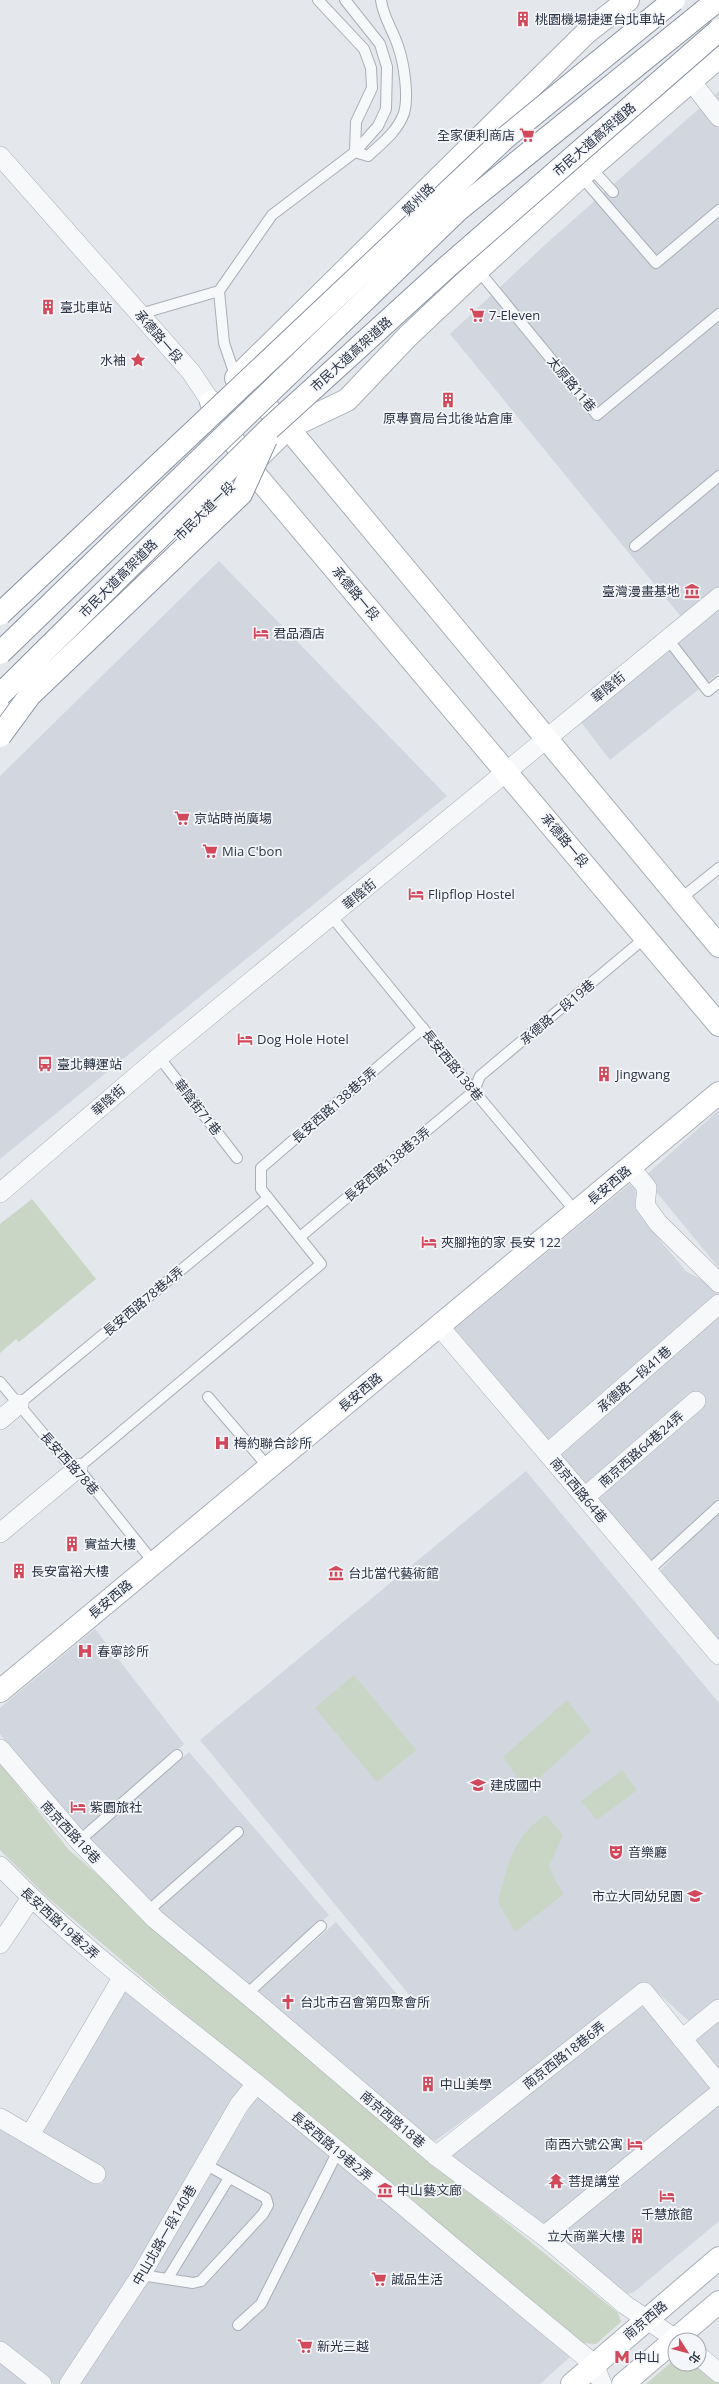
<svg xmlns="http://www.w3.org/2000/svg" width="719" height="2384" viewBox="0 0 719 2384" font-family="'Open Sans','Noto Sans TC',sans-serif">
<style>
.built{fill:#d2d6de}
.green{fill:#c9d6c5}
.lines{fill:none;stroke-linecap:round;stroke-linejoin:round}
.lane-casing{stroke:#a9aeb7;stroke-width:12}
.street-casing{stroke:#a9aeb7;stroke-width:20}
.secondary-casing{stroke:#a9aeb7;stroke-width:24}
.highway-casing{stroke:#8b94a3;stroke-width:24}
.lane{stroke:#f7f8fa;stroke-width:10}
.street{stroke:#f7f8fa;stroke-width:19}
.secondary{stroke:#fff;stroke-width:22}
.highway{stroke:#fff;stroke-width:22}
.highway-bridge-casing{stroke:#8b94a3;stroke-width:24;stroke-linecap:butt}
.highway-bridge{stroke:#fff;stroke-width:22}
.labels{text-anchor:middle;stroke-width:3.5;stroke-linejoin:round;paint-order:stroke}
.poi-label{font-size:13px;fill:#2b3445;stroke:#f4f6f9;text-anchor:start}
.street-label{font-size:13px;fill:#2b3445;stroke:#f4f6f9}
</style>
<rect width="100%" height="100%" fill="#e4e7ec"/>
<g class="built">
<polygon points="719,91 719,673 610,760 580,721 691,629 450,334 547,243"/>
<polygon points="219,561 447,796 0,1159 0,776"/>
<polygon points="719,1110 719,1268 644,1177"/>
<polygon points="636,1179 635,1208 663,1244 687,1272 719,1289 719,1298 549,1449 452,1331"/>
<polygon points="719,1311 719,1500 648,1568 555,1456"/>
<polygon points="526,1471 719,1703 719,2001 690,2022 649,1985 645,1986 431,2144 257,1993 336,1922 412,2012 420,2008 200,1740"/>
<polygon points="719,1511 719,1657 653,1578"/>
<polygon points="95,1629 184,1744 80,1834 0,1734 0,1708"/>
<polygon points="189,1752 329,1915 249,1986 157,1910 242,1835 242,1830 240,1827 234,1828 150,1902 86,1841"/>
<polygon points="120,1987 250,2091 69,2384 54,2384 0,2345 0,2126 98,2184 103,2183 103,2178 34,2132"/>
<polygon points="643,1999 714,2089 546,2228 447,2156"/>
<polygon points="719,2018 719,2075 693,2041"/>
<polygon points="257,2096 572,2355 540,2384 80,2384"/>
<polygon points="719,2102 719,2221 634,2292 625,2295 551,2236"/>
<polygon points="0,2357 38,2384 0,2384"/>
</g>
<g class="green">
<polygon points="32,1199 96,1279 19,1342 16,1339 0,1353 0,1224"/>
<polygon points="354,1675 416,1750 377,1782 315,1708"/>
<polygon points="567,1700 591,1731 526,1790 503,1757"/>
<polygon points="0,1763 69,1850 428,2159 618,2313 621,2322 596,2344 582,2343 397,2194 46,1896 0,1850"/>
<polygon points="622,1770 637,1790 597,1820 581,1801"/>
<path d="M546,1815L563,1835L549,1866L556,1882L564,1894L515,1932L498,1902C507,1866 513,1836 546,1815Z"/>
<polygon points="675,2359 675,2364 699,2364 719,2379 719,2384 646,2384"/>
</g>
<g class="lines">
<g class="lane-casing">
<g id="lane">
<polyline points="318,0 364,49 371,68 372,88 356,122 355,152"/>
<path d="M355,152L368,156C381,144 398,131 404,113C409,96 404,63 398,46C393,30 383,17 381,0"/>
<polyline points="591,168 613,192"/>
<polyline points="581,176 656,263 719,210"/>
<polyline points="478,270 597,415 719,314"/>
<polyline points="219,291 224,343 236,378"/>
<polyline points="140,314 219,291 272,215 355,152 378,126 386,109 387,67 380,44 345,0"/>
<polyline points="635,546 719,476"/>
<polyline points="667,638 708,691 719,682"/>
<polyline points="679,900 719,868"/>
<polyline points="332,917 474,1091 576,1212"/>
<polyline points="159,1057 237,1158"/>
<polyline points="300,1237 474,1091 480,1076 646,937"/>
<polyline points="0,1382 66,1461 78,1468 154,1563"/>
<polyline points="208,1397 269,1468"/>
<polyline points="19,1404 268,1198"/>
<polyline points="78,1468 321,1264 261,1189 261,1168 423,1028"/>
<polyline points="648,1571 719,1506"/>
<polyline points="79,1841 177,1755"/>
<polyline points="148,1911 238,1832"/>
<polyline points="247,1994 321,1926"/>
<polyline points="141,2275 193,2283 201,2281 263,2214 268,2205 266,2198 205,2164"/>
<polyline points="168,2278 229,2178"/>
<polyline points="238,2325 261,2304 338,2151"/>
</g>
</g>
<g class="street-casing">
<g id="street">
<polyline points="691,81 719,117"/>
<polyline points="0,156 191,372 211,402"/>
<polyline points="630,1167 647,1188 645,1205 658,1223 719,1283"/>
<polyline points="0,1193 159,1057 719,597"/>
<polyline points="439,1326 719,1655"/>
<polyline points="0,1420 19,1404"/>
<polyline points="548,1453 719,1304"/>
<polyline points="585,1497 696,1401"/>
<polyline points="0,1533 78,1468"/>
<polyline points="0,1749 79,1841 155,1919 263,2008 436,2156 544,2236 624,2304 677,2340"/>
<path d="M0,1866C80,1949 169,2013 258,2085C371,2177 481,2272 594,2364L602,2384"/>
<polyline points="0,1944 31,1898"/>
<polyline points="682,2039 719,2009"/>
<polyline points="0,2118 96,2174"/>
<polyline points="30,2135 122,1978"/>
<polyline points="436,2156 644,1992 719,2084"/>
<polyline points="544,2236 719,2093"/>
<polyline points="0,2351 42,2384"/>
<polyline points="699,2356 719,2373"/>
<polyline points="69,2384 141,2275 239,2105 256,2084"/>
</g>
</g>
<g class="secondary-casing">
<g id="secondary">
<polyline points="243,371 587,32 628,0"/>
<polyline points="236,378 288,428 719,946"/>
<polyline points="211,402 249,467 719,1025"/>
<polyline points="0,710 288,428 347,400 408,336 478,270 581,176 719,57"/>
<polyline points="0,1691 719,1093"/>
<polyline points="572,2384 719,2258"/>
<polyline points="623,2384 719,2302"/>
</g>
</g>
<g class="highway-casing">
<polyline id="highway" points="704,11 718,0"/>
</g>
<use href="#lane" class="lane"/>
<use href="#street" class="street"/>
<use href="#secondary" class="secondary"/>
<use href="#highway" class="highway"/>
<g class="highway-bridge-casing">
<g id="highway-bridge">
<polyline points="0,614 505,138 674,0"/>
<polyline points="0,653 457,211 704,11"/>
<polyline points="0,695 271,427 447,267 719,30"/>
<polyline points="0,736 30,695 241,494 266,439"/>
</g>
</g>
<use href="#highway-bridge" class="highway-bridge"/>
</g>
<defs>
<g id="building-bare" transform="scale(1.2)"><path d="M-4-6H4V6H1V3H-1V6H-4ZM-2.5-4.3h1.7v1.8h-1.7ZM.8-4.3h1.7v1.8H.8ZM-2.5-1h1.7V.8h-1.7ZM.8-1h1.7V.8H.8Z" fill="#d1495b" stroke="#f4f6f9" stroke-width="2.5" paint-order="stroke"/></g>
<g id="supermarket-bare" transform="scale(1.2)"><path d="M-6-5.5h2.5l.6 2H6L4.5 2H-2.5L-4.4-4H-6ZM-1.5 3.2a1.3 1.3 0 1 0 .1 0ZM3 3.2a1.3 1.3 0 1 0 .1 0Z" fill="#d1495b" stroke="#f4f6f9" stroke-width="2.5" paint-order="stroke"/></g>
<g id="sight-bare" transform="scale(1.2)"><path d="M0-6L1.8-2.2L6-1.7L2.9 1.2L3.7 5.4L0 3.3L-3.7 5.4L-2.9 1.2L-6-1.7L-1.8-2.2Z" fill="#d1495b" stroke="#f4f6f9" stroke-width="2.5" paint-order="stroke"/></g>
<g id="museum-bare" transform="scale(1.2)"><path d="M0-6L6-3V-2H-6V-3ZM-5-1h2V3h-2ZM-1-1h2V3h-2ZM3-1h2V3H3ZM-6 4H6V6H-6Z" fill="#d1495b" stroke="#f4f6f9" stroke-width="2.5" paint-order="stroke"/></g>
<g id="hotel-bare" transform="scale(1.2)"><path d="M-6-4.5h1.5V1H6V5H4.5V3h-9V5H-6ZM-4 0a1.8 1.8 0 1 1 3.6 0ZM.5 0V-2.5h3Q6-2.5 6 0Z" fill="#d1495b" stroke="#f4f6f9" stroke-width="2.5" paint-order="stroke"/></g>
<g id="bus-bare" transform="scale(1.2)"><path d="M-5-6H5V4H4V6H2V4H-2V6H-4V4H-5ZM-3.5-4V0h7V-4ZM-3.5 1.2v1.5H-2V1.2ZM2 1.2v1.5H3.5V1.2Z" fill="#d1495b" stroke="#f4f6f9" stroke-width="2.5" paint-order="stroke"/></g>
<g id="hospital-bare" transform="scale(1.2)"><path d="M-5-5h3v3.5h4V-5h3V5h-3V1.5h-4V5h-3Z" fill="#d1495b" stroke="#f4f6f9" stroke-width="2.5" paint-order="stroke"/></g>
<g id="school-bare" transform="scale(1.2)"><path d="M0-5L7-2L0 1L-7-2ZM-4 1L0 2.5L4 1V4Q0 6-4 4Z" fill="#d1495b" stroke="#f4f6f9" stroke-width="2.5" paint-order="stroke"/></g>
<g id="theatre-bare" transform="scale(1.2)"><path d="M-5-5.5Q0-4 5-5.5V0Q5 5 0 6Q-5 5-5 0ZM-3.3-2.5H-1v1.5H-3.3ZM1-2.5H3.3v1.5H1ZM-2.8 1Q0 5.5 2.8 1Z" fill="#d1495b" stroke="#f4f6f9" stroke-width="2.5" paint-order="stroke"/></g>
<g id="church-bare" transform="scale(1.2)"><path d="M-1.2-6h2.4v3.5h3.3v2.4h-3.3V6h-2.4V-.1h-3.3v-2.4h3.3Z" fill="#d1495b" stroke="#f4f6f9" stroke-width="2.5" paint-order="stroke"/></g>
<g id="temple-bare" transform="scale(1.2)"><path d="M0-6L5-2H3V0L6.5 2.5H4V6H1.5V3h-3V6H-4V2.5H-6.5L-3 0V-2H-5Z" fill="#d1495b" stroke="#f4f6f9" stroke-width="2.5" paint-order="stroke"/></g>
<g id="metro-bare" transform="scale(1.2)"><path d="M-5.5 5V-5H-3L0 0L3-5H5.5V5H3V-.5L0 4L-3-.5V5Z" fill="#d1495b" stroke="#f4f6f9" stroke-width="2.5" paint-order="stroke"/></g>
</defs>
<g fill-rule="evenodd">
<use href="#building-bare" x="523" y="19"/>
<use href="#supermarket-bare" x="527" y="135"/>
<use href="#building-bare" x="48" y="307"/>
<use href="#supermarket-bare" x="477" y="315"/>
<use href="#sight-bare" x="138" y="360"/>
<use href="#building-bare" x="448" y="400"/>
<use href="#museum-bare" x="692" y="591"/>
<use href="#hotel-bare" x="261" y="633"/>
<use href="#supermarket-bare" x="182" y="818"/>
<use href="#supermarket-bare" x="210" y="851"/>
<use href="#hotel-bare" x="416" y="894"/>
<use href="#hotel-bare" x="245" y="1039"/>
<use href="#bus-bare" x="45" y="1064"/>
<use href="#building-bare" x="604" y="1074"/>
<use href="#hotel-bare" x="429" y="1242"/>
<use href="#hospital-bare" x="222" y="1443"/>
<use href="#building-bare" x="72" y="1544"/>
<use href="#building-bare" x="19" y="1571"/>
<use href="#museum-bare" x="336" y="1573"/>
<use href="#hospital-bare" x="85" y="1651"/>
<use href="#school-bare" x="478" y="1785"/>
<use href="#hotel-bare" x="78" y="1807"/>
<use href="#theatre-bare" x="616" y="1852"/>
<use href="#school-bare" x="695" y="1896"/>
<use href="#church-bare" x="288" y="2002"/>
<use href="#building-bare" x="428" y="2084"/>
<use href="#hotel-bare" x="635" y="2144"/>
<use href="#temple-bare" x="556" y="2181"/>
<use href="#museum-bare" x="385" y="2190"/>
<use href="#hotel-bare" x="667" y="2196"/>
<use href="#building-bare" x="637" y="2236"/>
<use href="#supermarket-bare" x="379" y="2279"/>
<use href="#supermarket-bare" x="305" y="2346"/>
<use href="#metro-bare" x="622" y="2357"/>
</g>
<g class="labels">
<g class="poi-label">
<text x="535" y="24">桃園機場捷運台北車站</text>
<text x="515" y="140" text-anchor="end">全家便利商店</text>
<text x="60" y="312">臺北車站</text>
<text x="489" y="320">7-Eleven</text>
<text x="126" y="365" text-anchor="end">水袖</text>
<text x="448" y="423" text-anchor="middle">原專賣局台北後站倉庫</text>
<text x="680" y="596" text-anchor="end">臺灣漫畫基地</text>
<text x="273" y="638">君品酒店</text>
<text x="194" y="823">京站時尚廣場</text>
<text x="222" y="856">Mia C'bon</text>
<text x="428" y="899">Flipflop Hostel</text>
<text x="257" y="1044">Dog Hole Hotel</text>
<text x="57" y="1069">臺北轉運站</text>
<text x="616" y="1079">Jingwang</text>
<text x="441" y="1247">夾腳拖的家 長安 122</text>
<text x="234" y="1448">梅約聯合診所</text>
<text x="84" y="1549">實益大樓</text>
<text x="31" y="1576">長安富裕大樓</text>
<text x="348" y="1578">台北當代藝術館</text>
<text x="97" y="1656">春寧診所</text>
<text x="490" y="1790">建成國中</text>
<text x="90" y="1812">紫園旅社</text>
<text x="628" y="1857">音樂廳</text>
<text x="683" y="1901" text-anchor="end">市立大同幼兒園</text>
<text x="300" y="2007">台北市召會第四聚會所</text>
<text x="440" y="2089">中山美學</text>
<text x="623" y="2149" text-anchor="end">南西六號公寓</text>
<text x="568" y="2186">菩提講堂</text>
<text x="397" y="2195">中山藝文廊</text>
<text x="667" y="2219" text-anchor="middle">千慧旅館</text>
<text x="625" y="2241" text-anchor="end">立大商業大樓</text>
<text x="391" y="2284">誠品生活</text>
<text x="317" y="2351">新光三越</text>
<text x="634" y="2362">中山</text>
</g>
<g class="street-label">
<text transform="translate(594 139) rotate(-41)" y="5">市民大道高架道路</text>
<text transform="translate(418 199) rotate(-45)" y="5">鄭州路</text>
<text transform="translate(159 336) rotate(49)" y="5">承德路一段</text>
<text transform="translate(351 354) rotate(-42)" y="5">市民大道高架道路</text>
<text transform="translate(572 384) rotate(50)" y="5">太原路11巷</text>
<text transform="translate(204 511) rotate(-44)" y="5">市民大道一段</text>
<text transform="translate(118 578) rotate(-45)" y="5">市民大道高架道路</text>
<text transform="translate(356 593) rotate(50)" y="5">承德路一段</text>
<text transform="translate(608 687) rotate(-40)" y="5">華陰街</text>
<text transform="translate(565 840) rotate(50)" y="5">承德路一段</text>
<text transform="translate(359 894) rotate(-40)" y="5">華陰街</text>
<text transform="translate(557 1012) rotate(-40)" y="5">承德路一段19巷</text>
<text transform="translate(453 1065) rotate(51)" y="5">長安西路138巷</text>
<text transform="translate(108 1100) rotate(-41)" y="5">華陰街</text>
<text transform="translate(334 1105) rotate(-41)" y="5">長安西路138巷5弄</text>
<text transform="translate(198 1107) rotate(52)" y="5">華陰街71巷</text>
<text transform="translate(387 1164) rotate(-40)" y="5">長安西路138巷3弄</text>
<text transform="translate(609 1185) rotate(-40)" y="5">長安西路</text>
<text transform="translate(143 1301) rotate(-40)" y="5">長安西路78巷4弄</text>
<text transform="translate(634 1379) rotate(-41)" y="5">承德路一段41巷</text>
<text transform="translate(360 1392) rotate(-40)" y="5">長安西路</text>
<text transform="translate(641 1449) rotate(-41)" y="5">南京西路64巷24弄</text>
<text transform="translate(70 1463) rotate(48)" y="5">長安西路78巷</text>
<text transform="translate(579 1490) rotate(50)" y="5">南京西路64巷</text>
<text transform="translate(110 1599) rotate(-40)" y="5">長安西路</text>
<text transform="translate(71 1832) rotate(47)" y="5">南京西路18巷</text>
<text transform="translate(60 1923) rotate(42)" y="5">長安西路19巷2弄</text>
<text transform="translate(564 2055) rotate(-38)" y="5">南京西路18巷6弄</text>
<text transform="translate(393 2119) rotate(40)" y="5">南京西路18巷</text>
<text transform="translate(332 2146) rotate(40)" y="5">長安西路19巷2弄</text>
<text transform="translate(164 2235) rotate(-60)" y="5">中山北路一段140巷</text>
<text transform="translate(645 2320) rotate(-40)" y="5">南京西路</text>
</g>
</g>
<g transform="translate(687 2352) rotate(126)"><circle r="19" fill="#f4f6f9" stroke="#a4a8b1"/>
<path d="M0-3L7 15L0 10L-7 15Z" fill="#d1495b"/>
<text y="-6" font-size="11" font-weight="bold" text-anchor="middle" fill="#2b3445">北</text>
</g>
</svg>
